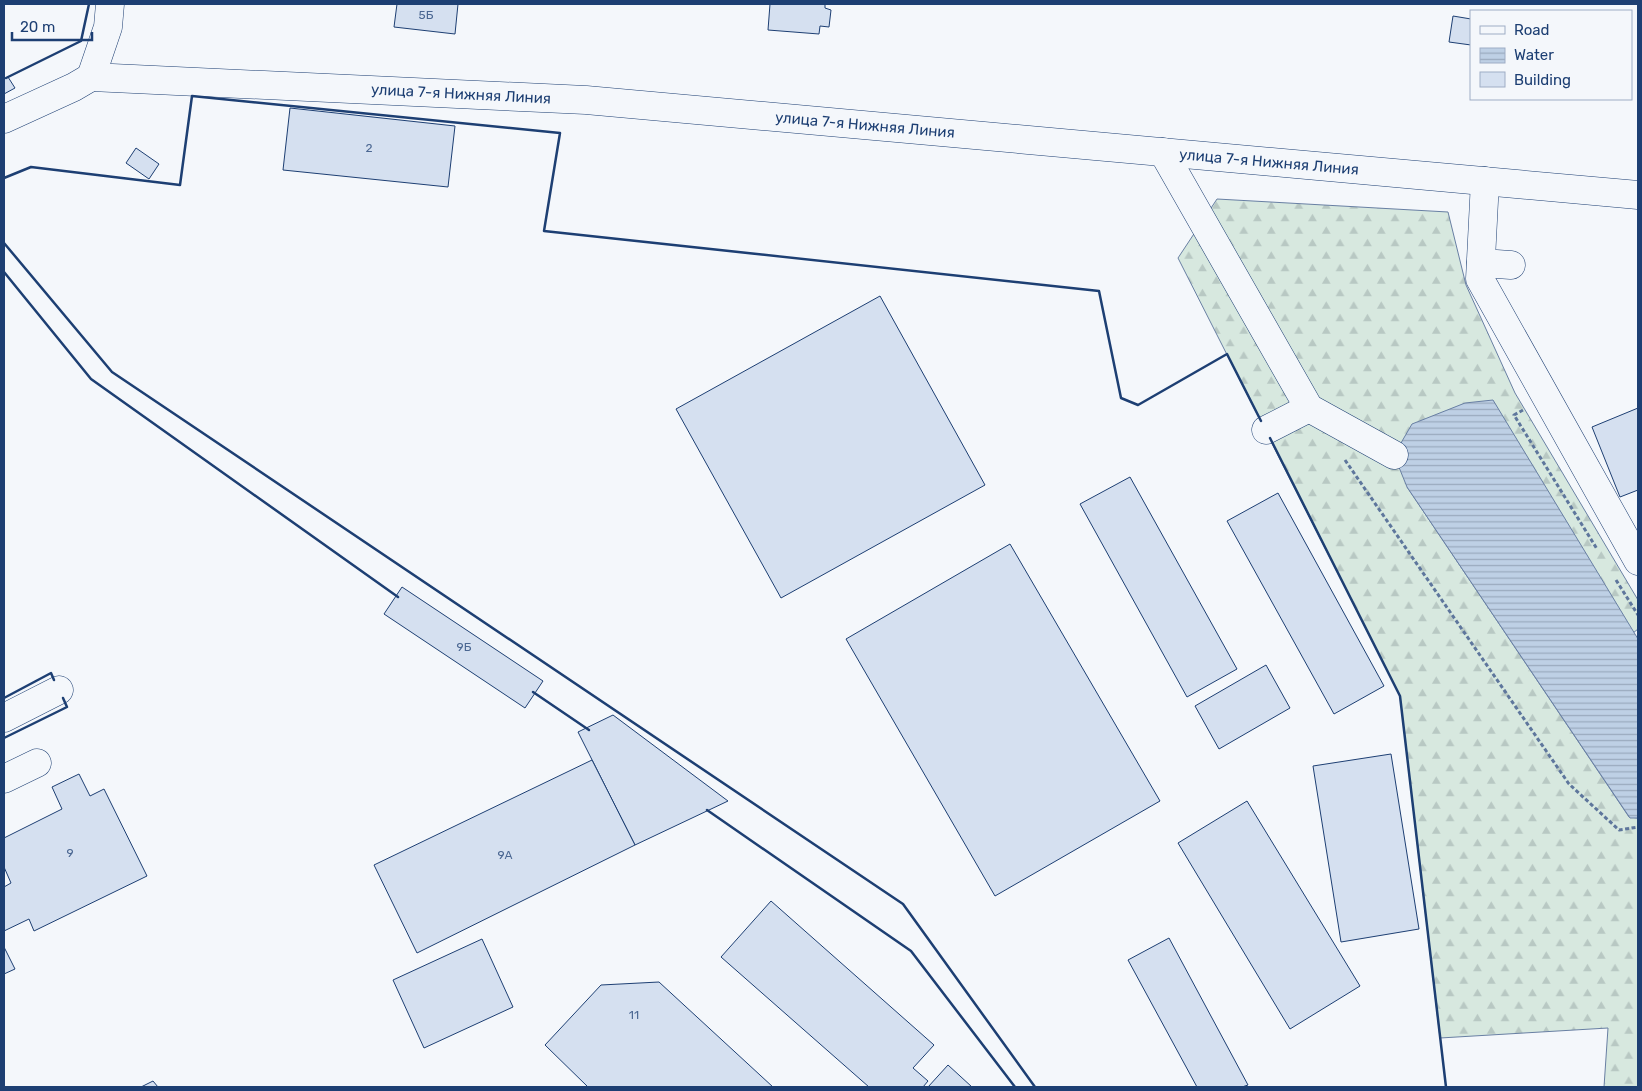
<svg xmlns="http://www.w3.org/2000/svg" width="1642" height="1091" viewBox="0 0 1642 1091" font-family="Rubik,sans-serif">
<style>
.forest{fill:url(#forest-firs);stroke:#687fa3}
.water{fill:url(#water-rules);stroke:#687fa3}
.building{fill:#d5e0f0;stroke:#1d3f73}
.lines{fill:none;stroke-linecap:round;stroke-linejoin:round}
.minor-casing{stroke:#1d3f73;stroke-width:29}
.path{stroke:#5e769c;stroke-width:3;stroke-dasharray:4 2.5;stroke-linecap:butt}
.minor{stroke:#f4f7fb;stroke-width:28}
.wall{stroke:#1d3f73;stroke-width:2.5}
.labels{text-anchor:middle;stroke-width:4;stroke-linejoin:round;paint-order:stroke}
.number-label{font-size:12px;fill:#4b6792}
.street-label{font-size:15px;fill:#1d3f73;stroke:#f4f7fb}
</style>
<defs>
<pattern id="forest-firs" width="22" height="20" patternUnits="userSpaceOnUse" patternTransform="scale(1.25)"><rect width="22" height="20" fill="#d7e8df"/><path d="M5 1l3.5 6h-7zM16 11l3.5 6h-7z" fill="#b8c8c3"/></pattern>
<pattern id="water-rules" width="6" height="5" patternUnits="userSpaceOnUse" patternTransform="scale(1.25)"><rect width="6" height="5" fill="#bed0e5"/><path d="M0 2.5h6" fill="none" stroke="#9aaabe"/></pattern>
</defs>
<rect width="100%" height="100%" fill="#f4f7fb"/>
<polygon class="forest" points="1217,199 1448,212 1466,285 1515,393 1638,600 1638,629 1633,633 1493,401 1407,487 1629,817 1638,818 1638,1087 1604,1087 1608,1028 1440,1038 1400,696 1178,258"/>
<polygon class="water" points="1493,400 1638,639 1638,818 1630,818 1407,487 1394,455 1412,424 1465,403"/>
<g class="building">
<polygon points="397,4 458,4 455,34 394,27"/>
<polygon points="770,4 825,4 825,8 831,10 829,27 820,26 819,34 768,30"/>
<polygon points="1453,16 1471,19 1471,45 1449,42"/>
<polygon points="8,77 15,88 4,94 4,79"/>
<polygon points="290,108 455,126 448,187 283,170"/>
<polygon points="136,148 159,164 149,179 126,163"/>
<polygon points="880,296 985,485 781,598 676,409"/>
<polygon points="1638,408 1638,490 1620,497 1592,427"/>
<polygon points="1130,477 1237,669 1187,697 1080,504"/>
<polygon points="1278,493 1384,686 1334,714 1227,521"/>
<polygon points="1010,544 1160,801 995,896 846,639"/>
<polygon points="402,587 543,681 525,708 384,614"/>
<polygon points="1266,665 1290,708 1219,749 1195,706"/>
<polygon points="613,715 728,801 635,845 578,732"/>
<polygon points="1391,754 1419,929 1341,942 1313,766"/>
<polygon points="592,760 635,845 417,953 374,865"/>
<polygon points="79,774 90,796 104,789 147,876 34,931 29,919 4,931 4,887 11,883 4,867 4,838 62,809 52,787"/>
<polygon points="1247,801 1360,986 1290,1029 1178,843"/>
<polygon points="771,901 934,1045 913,1068 928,1081 923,1087 869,1087 721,957"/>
<polygon points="1169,938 1248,1085 1242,1087 1197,1087 1128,960"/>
<polygon points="482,939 513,1007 424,1048 393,980"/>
<polygon points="4,947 15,969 4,974"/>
<polygon points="659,982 773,1087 588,1087 545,1045 601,985"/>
<polygon points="948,1065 972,1087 928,1087"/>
<polygon points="153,1081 158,1087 141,1087"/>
</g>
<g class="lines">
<g class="minor-casing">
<g id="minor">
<polyline points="91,77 586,100 1638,195"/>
<polyline points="91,77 108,27 110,4"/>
<polyline points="4,119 74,87 91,77"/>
<polyline points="1163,152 1309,408 1394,455"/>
<polyline points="1485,181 1480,279 1638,561"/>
<polyline points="1481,263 1511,265"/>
<polyline points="1266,430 1309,408"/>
<polyline points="4,718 59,690"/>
<polyline points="4,779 37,763"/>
</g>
</g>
<g class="path">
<polyline points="1523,410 1514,415 1597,549"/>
<polyline points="1345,460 1569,784 1619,830 1638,827"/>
<polyline points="1616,580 1638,615"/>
</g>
<use href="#minor" class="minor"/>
<g class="wall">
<polyline points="6,78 81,41 89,4"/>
<polyline points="4,178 31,167 180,185 192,96 560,133 544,231 1099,291 1121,398 1138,405 1227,354 1261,421"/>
<polyline points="4,243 112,372 903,904 1035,1087"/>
<polyline points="4,272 91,379 398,597"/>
<polyline points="1270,438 1400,696 1446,1087"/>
<polyline points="533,692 589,730"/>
<polyline points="4,698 51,673 54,680"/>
<polyline points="4,738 67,707 63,698"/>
<polyline points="707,810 911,951 1015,1087"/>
</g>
</g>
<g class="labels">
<g class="number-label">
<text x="426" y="19">5Б</text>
<text x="369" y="152">2</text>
<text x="464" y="651">9Б</text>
<text x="70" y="857">9</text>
<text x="505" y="859">9А</text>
<text x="634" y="1019">11</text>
</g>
<g class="street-label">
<text transform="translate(461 94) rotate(3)" y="5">улица 7-я Нижняя Линия</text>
<text transform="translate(865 125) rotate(5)" y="5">улица 7-я Нижняя Линия</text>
<text transform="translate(1269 162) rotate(5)" y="5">улица 7-я Нижняя Линия</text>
</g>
</g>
<rect width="1642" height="1091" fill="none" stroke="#1d3f73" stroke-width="10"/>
<rect x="1470" y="10" width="162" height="90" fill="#f4f7fb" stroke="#9eadc5"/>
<rect x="1480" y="26" width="25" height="8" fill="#f4f7fb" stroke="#9eadc5"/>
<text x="1514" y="35" font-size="15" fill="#1d3f73">Road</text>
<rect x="1480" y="48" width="25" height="15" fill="url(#water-rules)" stroke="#9eadc5"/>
<text x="1514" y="60" font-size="15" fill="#1d3f73">Water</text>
<rect x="1480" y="72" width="25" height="15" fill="#d5e0f0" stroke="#9eadc5"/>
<text x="1514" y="85" font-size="15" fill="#1d3f73">Building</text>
<path d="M12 32v8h80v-8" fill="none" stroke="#1d3f73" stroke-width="2.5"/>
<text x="20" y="32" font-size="15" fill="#1d3f73" stroke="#f4f7fb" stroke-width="4" paint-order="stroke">20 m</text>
</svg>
